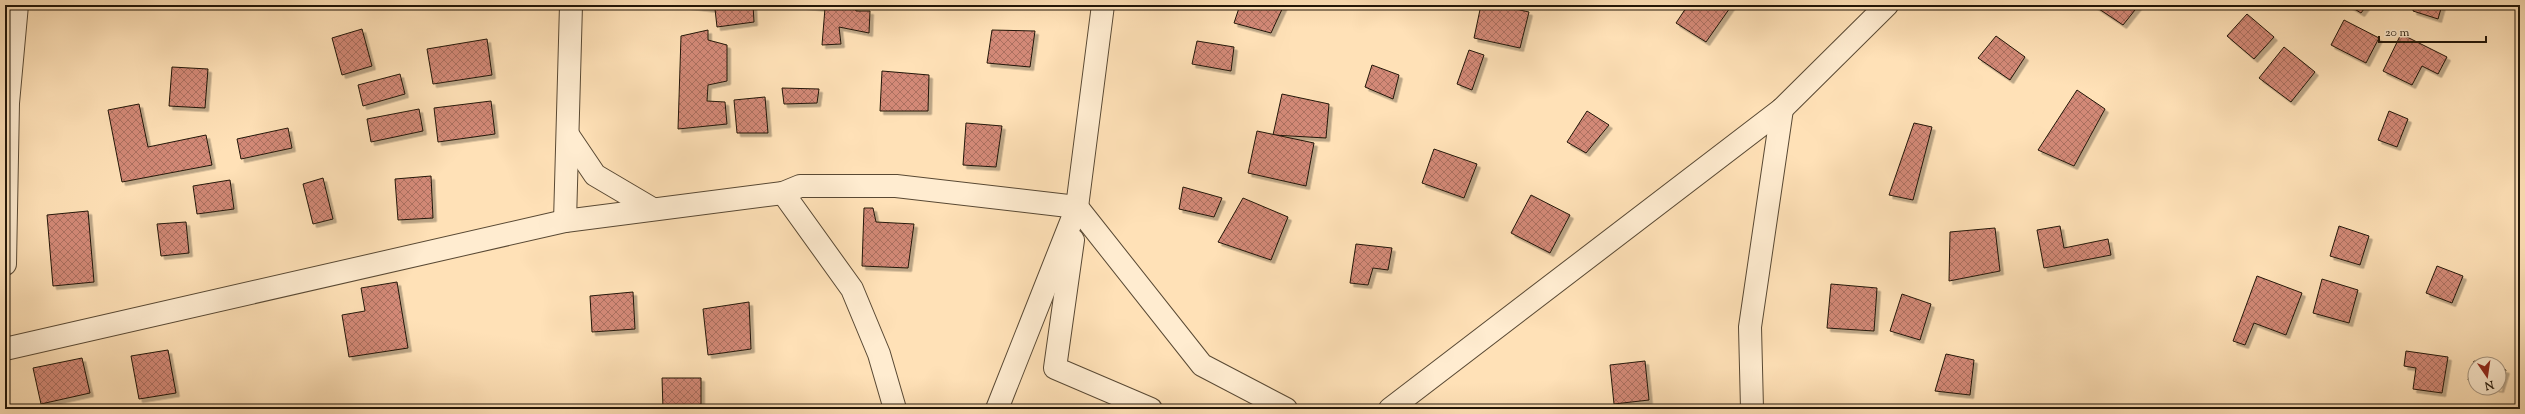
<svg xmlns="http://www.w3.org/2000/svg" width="2525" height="414" viewBox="0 0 2525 414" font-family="'Sorts Mill Goudy',serif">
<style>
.building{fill:url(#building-cross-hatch);stroke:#221608;filter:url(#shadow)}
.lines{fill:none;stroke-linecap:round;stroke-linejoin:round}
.minor-casing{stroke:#594934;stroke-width:24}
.minor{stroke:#ffecd0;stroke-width:22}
</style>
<defs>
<pattern id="building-cross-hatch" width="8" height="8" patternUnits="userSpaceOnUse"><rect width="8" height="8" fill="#d38977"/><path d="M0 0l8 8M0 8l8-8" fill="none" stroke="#ab6f60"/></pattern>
<filter id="shadow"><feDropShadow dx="3.5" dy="3.5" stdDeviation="0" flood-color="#0004"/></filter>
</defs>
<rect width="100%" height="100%" fill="#ffe1b7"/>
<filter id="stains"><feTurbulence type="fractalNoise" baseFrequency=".005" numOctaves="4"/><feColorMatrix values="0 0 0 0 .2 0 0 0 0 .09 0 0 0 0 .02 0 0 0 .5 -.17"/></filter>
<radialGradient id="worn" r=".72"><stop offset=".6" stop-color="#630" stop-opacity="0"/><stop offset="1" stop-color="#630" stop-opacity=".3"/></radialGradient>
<g class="building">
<polygon points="682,5 715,5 715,9"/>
<polygon points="753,5 754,22 717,27 715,9"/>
<polygon points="798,5 854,5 856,11 870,11 869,33 839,27 841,44 822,45 825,8"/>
<polygon points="1240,5 1284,5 1271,33 1234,23"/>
<polygon points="1481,5 1497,5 1529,12 1520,48 1474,38"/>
<polygon points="1688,5 1732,5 1706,42 1676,23"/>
<polygon points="2093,5 2139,5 2123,25"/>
<polygon points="2348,5 2367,5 2361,13"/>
<polygon points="2414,5 2442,5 2438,19 2413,11"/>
<polygon points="2247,14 2274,37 2254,59 2227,36"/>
<polygon points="2344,20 2379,38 2366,63 2331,45"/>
<polygon points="362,29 372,66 342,75 332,38"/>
<polygon points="708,30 708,40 727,45 727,81 708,85 707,101 725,102 727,124 678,129 681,36"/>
<polygon points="992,30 1035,31 1030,67 987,63"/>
<polygon points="2401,34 2447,57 2438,74 2422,66 2412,85 2383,71"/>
<polygon points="1996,36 2025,57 2010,80 1978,58"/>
<polygon points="487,39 492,75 433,84 427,49"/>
<polygon points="1197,41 1234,47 1231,71 1192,64"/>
<polygon points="2284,47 2315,72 2291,102 2259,78"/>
<polygon points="1469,50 1484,55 1472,90 1457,84"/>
<polygon points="1372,65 1399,75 1393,99 1365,87"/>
<polygon points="172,67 208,69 205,108 169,106"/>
<polygon points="882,71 929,75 928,111 880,111"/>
<polygon points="400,74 405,94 363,106 358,85"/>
<polygon points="782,88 819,89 817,103 784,104"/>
<polygon points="2077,90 2105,109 2074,166 2038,150"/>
<polygon points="1282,94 1329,104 1326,138 1273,135"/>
<polygon points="765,97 768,133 737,133 734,100"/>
<polygon points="491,101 495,134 438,142 434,108"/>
<polygon points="139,104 148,147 206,135 212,165 122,182 108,110"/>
<polygon points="419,109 423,131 371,142 367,119"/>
<polygon points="1587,111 1609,125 1586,153 1567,142"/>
<polygon points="2389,111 2408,119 2397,147 2378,140"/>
<polygon points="966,123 1002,126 996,167 963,165"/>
<polygon points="1914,123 1932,127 1913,200 1889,195"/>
<polygon points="288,128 292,148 241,159 237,139"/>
<polygon points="1257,131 1314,143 1306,186 1248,173"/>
<polygon points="1434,149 1477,164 1464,198 1422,183"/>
<polygon points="431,176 433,218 398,220 395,179"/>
<polygon points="323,178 333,219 313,224 303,184"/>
<polygon points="230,180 234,209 197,214 193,186"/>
<polygon points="1183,187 1222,198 1214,217 1179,209"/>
<polygon points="1531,195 1570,215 1550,253 1511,233"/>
<polygon points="1243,198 1288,217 1271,260 1218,242"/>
<polygon points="864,208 873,208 876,222 914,224 908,268 862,266"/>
<polygon points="88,211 94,282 53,286 47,215"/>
<polygon points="186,222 189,253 161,256 157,224"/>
<polygon points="2060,226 2064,248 2108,239 2111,255 2044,268 2037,230"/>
<polygon points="2339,226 2369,236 2360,265 2330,256"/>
<polygon points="1995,228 2000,271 1949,281 1950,232"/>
<polygon points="1356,244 1392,248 1388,270 1373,268 1368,285 1350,283"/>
<polygon points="2437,266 2463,276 2452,303 2426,293"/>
<polygon points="2257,276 2302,293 2286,335 2254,323 2245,345 2233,341"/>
<polygon points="2322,279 2358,290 2349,323 2313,313"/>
<polygon points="397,282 408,348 349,357 342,315 365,311 361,288"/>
<polygon points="1831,284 1877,288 1874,331 1827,328"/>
<polygon points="633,292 635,329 592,332 590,296"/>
<polygon points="1902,294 1931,304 1920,340 1890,331"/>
<polygon points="749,302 751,349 708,355 703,309"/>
<polygon points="168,350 176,393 139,399 131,356"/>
<polygon points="2406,351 2448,357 2442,393 2413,389 2416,368 2404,366"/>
<polygon points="1946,354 1974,360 1970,395 1935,391"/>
<polygon points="82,358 90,393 41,404 33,368"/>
<polygon points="1645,361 1649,400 1614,404 1610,365"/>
<polygon points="2474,361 2484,364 2475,364 2475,382 2468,380"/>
<polygon points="2499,368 2506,370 2500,389 2495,388 2499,388"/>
<polygon points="662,378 701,378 701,409 663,409"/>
<polygon points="1843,405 1888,407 1888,409 1843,409"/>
<polygon points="2037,405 2038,409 2020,409"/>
<polygon points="2066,406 2111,406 2112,409 2066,409"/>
<polygon points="1983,407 1983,409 1954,409"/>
</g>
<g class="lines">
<g class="minor-casing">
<g id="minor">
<polyline points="568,135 595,175 651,208"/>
<polyline points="783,193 852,289 879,354 895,409"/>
<polyline points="565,221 571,5"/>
<polyline points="1073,240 1055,368 1151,409"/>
<polyline points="5,264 8,103 17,5"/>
<polyline points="5,349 565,221 783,193 800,186 896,186 1077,207 1202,365 1286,409"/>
<polyline points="997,409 1077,207 1103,5"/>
<polyline points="1390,409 1782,109 1887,5"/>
<polyline points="1752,409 1750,327 1782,109"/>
</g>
</g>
<use href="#minor" class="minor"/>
</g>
<rect width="2525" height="414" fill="none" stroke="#ffe1b7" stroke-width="20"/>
<rect x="6" y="6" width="2513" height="402" fill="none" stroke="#221608" stroke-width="2"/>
<rect x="10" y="10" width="2505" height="394" fill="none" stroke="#221608"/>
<g transform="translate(2487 376) rotate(167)"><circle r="19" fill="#ffecd0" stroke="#a79680"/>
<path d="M0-3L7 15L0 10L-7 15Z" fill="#8f2418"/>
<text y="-6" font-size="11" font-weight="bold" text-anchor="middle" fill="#221608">N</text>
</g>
<path d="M2379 36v6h107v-6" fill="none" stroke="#221608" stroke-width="2"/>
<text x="2385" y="36" font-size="12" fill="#221608" stroke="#ffecd0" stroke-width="3" paint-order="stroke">20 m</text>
<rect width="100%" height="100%" filter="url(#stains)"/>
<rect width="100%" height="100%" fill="url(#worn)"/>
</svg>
